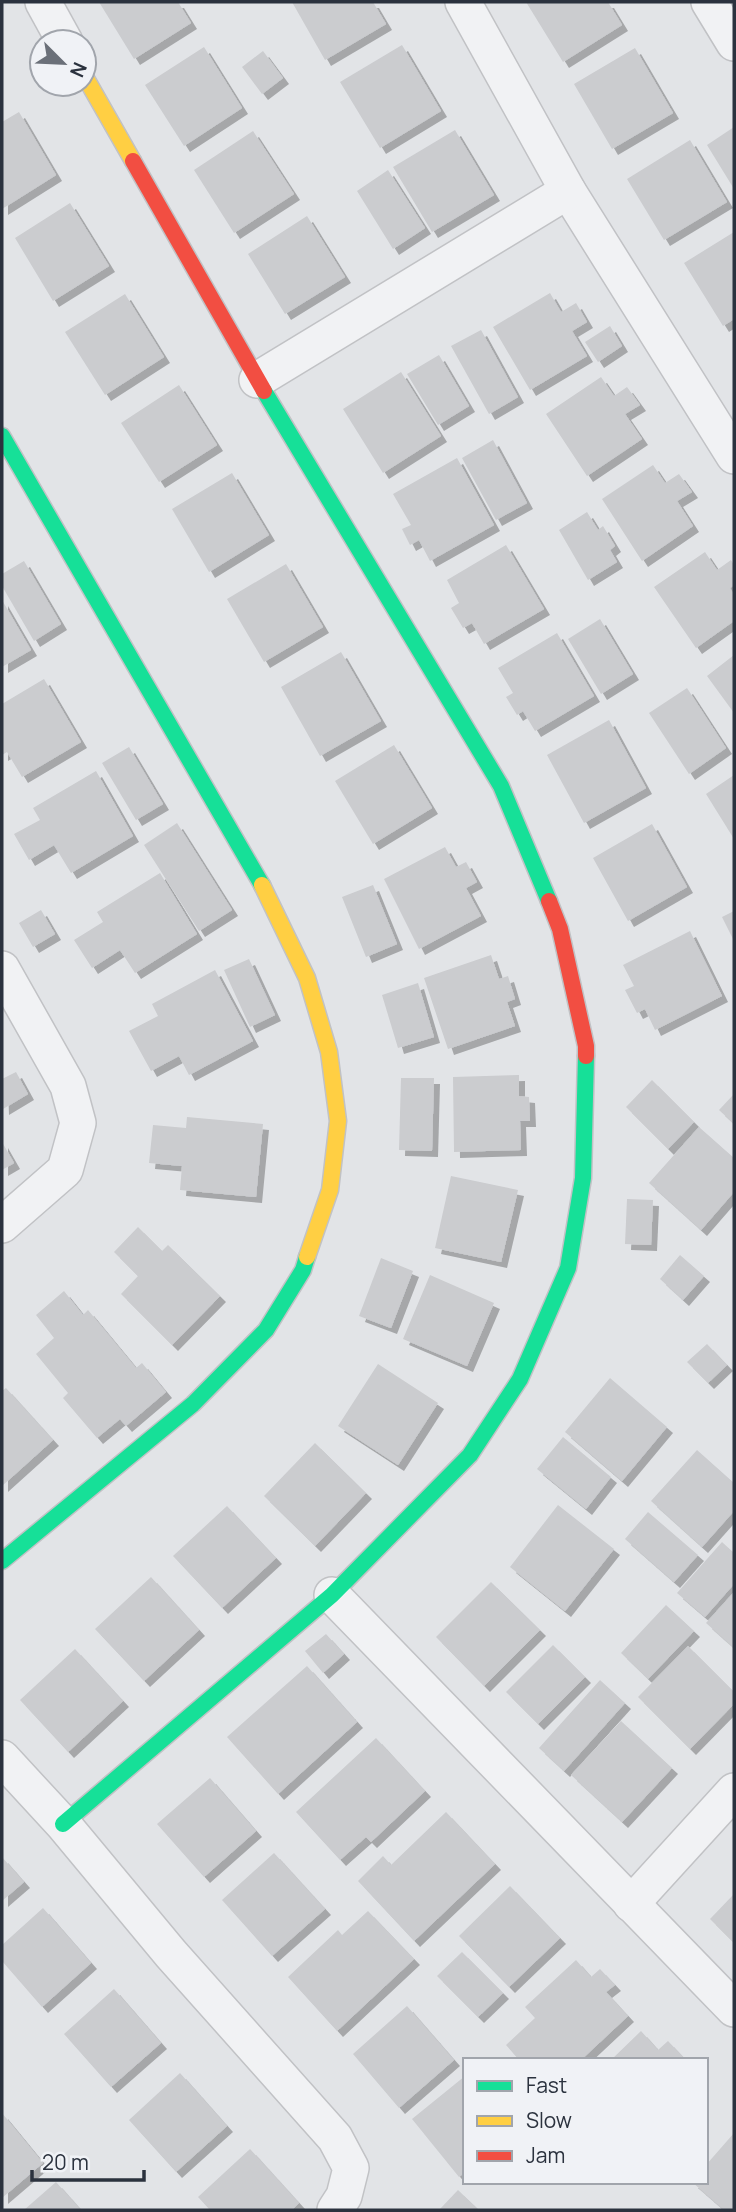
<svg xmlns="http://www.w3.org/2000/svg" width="736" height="2212" viewBox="0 0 736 2212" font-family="Manrope,sans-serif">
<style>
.building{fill:#cbcccf;filter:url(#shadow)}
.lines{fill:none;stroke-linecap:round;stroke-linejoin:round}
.street-casing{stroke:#c1c2c5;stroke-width:38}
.fast-casing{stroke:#c1c2c5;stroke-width:19}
.slow-casing{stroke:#c1c2c5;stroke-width:19}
.jam-casing{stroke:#c1c2c5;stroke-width:19}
.street{stroke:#f1f2f4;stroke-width:35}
.fast{stroke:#16e098;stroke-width:16}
.slow{stroke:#ffcf43;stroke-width:16}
.jam{stroke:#f24e42;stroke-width:16}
</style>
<defs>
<filter id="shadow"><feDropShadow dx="6" dy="6" stdDeviation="0" flood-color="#0004"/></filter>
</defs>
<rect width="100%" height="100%" fill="#e2e4e7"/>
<g class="building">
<polygon points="99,2 178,2 191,23 134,59"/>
<polygon points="292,2 373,2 386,24 325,60"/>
<polygon points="526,2 608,2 622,25 563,62"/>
<polygon points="402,45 441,111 380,148 340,82"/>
<polygon points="204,47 242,108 184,146 145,85"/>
<polygon points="635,48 673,113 612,149 574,84"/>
<polygon points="263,51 283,78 262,94 242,67"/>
<polygon points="19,112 56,175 2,209 2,122"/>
<polygon points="734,127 734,189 707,145"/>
<polygon points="455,130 494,195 432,232 393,167"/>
<polygon points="253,131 294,194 234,233 194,170"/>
<polygon points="690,140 727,202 664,240 627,179"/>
<polygon points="388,170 425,228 393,249 357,191"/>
<polygon points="70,203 109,266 53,301 15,238"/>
<polygon points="307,216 345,277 285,314 248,254"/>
<polygon points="734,232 734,319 723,326 684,263"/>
<polygon points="550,293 561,312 576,303 587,322 572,331 587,356 530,390 493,327"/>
<polygon points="125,294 164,357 105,395 65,332"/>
<polygon points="610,326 622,346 598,362 585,342"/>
<polygon points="481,330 518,397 489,414 451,346"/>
<polygon points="439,355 469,406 438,425 407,374"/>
<polygon points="401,372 441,436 383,473 343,409"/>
<polygon points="601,377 614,396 627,387 640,405 625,414 642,439 587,476 546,414"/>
<polygon points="179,385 217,445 159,482 121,423"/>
<polygon points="493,440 527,503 496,520 462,458"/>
<polygon points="457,458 494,525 430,561 419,540 410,545 402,529 411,525 393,494"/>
<polygon points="653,465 665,483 679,474 692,492 677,501 693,526 642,561 602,499"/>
<polygon points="232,473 269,535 209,572 172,509"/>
<polygon points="587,512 598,530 603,526 615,546 610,550 617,562 588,580 559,530"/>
<polygon points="506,545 544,609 484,644 472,623 463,628 451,608 459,603 447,580"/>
<polygon points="705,552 717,570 731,560 734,565 734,585 730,588 734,595 734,621 696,648 654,587"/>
<polygon points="24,561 61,624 34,641 2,586 2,574"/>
<polygon points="286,564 323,627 264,662 227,599"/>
<polygon points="2,600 31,650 2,667"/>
<polygon points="600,619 633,674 601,694 568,639"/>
<polygon points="557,633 594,696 535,731 523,711 517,715 506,697 513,693 498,668"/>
<polygon points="341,652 381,721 320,756 281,687"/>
<polygon points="734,655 734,713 707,676"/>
<polygon points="44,679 81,742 22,777 7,752 2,755 2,704"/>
<polygon points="687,688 726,748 689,774 649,713"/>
<polygon points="609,720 646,788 584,823 547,755"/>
<polygon points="394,745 432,808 373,844 335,781"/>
<polygon points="129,747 163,804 136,820 102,763"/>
<polygon points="96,771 133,836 71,873 54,845 29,860 14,834 40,820 33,808"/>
<polygon points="734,775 734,839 706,794"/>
<polygon points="177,823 232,910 199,931 144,845"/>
<polygon points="652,824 687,887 628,921 593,858"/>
<polygon points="445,847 456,867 466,862 477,882 466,888 481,916 419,949 384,879"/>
<polygon points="160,873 197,934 135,973 120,950 92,968 74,940 103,922 97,912"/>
<polygon points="373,885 397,944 366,957 342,897"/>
<polygon points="41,910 55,934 33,947 19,923"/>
<polygon points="734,911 734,941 722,917"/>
<polygon points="690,931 722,996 655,1030 645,1009 637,1013 625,990 634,986 623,965"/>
<polygon points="491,955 499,979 508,976 515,999 507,1002 515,1026 448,1049 424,978"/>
<polygon points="249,959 275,1015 250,1027 224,970"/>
<polygon points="215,970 253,1041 189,1075 179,1056 151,1071 129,1031 158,1016 152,1004"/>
<polygon points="418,983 434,1037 398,1048 382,995"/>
<polygon points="16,1072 28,1094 3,1109 2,1079"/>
<polygon points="519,1075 519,1096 529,1097 530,1121 520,1121 521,1150 454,1152 453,1077"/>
<polygon points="401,1078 434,1078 432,1151 399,1150"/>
<polygon points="652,1080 694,1122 668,1149 626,1107"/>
<polygon points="734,1094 734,1124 719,1110"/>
<polygon points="187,1117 263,1124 256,1197 180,1190 182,1166 149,1163 153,1125 186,1128"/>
<polygon points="699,1127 734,1158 734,1192 701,1230 649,1183"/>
<polygon points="2,1142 14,1163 2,1170"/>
<polygon points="451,1176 518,1190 501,1262 435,1248"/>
<polygon points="627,1199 653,1200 651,1245 625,1244"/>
<polygon points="138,1227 162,1251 168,1245 220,1296 172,1345 121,1294 138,1276 114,1252"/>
<polygon points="680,1255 704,1276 683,1300 660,1279"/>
<polygon points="381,1258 413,1271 391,1328 359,1316"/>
<polygon points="430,1275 494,1303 467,1366 403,1339"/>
<polygon points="64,1291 83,1315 88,1310 136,1368 142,1363 166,1392 126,1426 120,1419 97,1438 63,1398 68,1393 36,1354 54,1338 36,1315"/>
<polygon points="707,1344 727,1365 708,1383 687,1362"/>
<polygon points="378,1364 438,1403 398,1465 338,1426"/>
<polygon points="610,1378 667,1427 622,1481 565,1432"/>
<polygon points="6,1388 53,1440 2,1486 2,1391"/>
<polygon points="563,1437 611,1477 586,1509 537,1469"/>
<polygon points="315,1443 366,1493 315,1546 264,1496"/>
<polygon points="697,1450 734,1483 734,1511 702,1547 651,1501"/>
<polygon points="558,1505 614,1549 565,1611 510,1567"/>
<polygon points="227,1506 276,1558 222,1608 173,1556"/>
<polygon points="648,1512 698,1555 674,1582 625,1539"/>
<polygon points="722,1542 734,1553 734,1584 705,1617 677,1593"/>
<polygon points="151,1577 199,1630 144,1681 95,1629"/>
<polygon points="491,1582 540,1630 484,1686 436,1637"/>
<polygon points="734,1592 734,1648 706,1623"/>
<polygon points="666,1605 694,1631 648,1679 621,1653"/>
<polygon points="326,1634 344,1654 323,1673 305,1651"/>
<polygon points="553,1645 585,1677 538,1724 506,1692"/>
<polygon points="688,1646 734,1692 734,1704 690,1749 638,1697"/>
<polygon points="75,1649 123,1701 68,1752 20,1700"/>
<polygon points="307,1666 357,1722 278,1794 227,1737"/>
<polygon points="600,1680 625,1703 564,1771 539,1748"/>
<polygon points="621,1721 672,1768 622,1822 571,1775"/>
<polygon points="376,1738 425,1791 371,1842 366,1837 340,1860 296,1812"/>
<polygon points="210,1778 256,1831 204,1877 157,1824"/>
<polygon points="446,1812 495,1864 414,1941 358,1881 383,1856 391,1865"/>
<polygon points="274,1853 325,1909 272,1956 222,1900"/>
<polygon points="2,1857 24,1882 2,1901"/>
<polygon points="510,1886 560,1938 509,1987 459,1936"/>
<polygon points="734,1894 734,1943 710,1919"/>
<polygon points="43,1908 91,1963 42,2007 2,1961 2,1945"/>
<polygon points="368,1911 414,1959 337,2031 288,1977 338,1930 342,1935"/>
<polygon points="462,1952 503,1993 478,2017 437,1976"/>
<polygon points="576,1960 591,1977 600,1969 615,1985 606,1992 628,2016 581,2060 519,2060 506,2045 535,2018 525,2007"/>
<polygon points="114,1989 161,2043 111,2087 64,2034"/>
<polygon points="407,2006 454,2060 399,2108 353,2054"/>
<polygon points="641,2031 658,2050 668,2041 686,2060 611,2060"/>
<polygon points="180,2073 227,2126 176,2172 129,2120"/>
<polygon points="465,2076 465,2172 459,2177 412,2119"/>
<polygon points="2,2113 43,2163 2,2198"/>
<polygon points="734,2133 734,2210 724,2210 692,2182 706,2182 706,2165"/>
<polygon points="250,2149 299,2203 292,2210 210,2210 198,2197"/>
<polygon points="56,2182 81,2210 24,2210"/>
<polygon points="458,2190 479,2210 439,2210"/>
</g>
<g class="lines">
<g class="street-casing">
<g id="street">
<polyline points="43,2 65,42"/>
<polyline points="463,2 568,191 734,456"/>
<polyline points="709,2 734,43"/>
<polyline points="257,380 568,191"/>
<polyline points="2,969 68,1086 78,1123 65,1170 2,1225"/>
<polyline points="332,1595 734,2009"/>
<polyline points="2,1758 63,1824 171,1954 335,2138 351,2168 344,2196 335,2210"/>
<polyline points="631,1904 734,1791"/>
</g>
</g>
<g class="fast-casing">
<g id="fast">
<polyline points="264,391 501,786 549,901"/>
<polyline points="2,436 262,885"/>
<polyline points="2,1561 193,1404 266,1330 303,1270 307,1257"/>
<polyline points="63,1824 332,1595 470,1455 520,1379 568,1268 583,1178 586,1056"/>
</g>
</g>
<g class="slow-casing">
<g id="slow">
<polyline points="84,75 133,161"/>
<polyline points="262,885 307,978 329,1052 338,1121 330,1190 307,1257"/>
</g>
</g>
<g class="jam-casing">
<g id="jam">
<polyline points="133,161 264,391"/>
<polyline points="549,901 560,929 586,1046 586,1056"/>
</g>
</g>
<use href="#street" class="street"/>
<use href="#fast" class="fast"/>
<use href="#slow" class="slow"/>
<use href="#jam" class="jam"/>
</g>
<rect width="736" height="2212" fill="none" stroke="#2b323e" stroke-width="7"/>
<rect x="463" y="2058" width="245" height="126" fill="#f0f2f6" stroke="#a1a5ac" stroke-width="2"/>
<rect x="477" y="2081" width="35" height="10" fill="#16e098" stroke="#a1a5ac" stroke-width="2"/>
<text x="526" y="2093" font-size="21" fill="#2b323e">Fast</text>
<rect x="477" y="2116" width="35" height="10" fill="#ffcf43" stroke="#a1a5ac" stroke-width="2"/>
<text x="526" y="2128" font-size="21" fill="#2b323e">Slow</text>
<rect x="477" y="2151" width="35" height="10" fill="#f24e42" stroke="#a1a5ac" stroke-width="2"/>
<text x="526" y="2163" font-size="21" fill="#2b323e">Jam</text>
<g transform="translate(63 63) rotate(114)"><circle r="33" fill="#f0f2f6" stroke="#a1a5ac" stroke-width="2"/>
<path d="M0-5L12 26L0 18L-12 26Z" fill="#6b7079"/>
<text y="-10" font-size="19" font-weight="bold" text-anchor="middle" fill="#2b323e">N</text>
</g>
<path d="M32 2170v10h112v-10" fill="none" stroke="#2b323e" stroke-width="3.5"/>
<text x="42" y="2170" font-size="21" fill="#2b323e" stroke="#f0f2f6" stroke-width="5" paint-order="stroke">20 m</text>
</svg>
